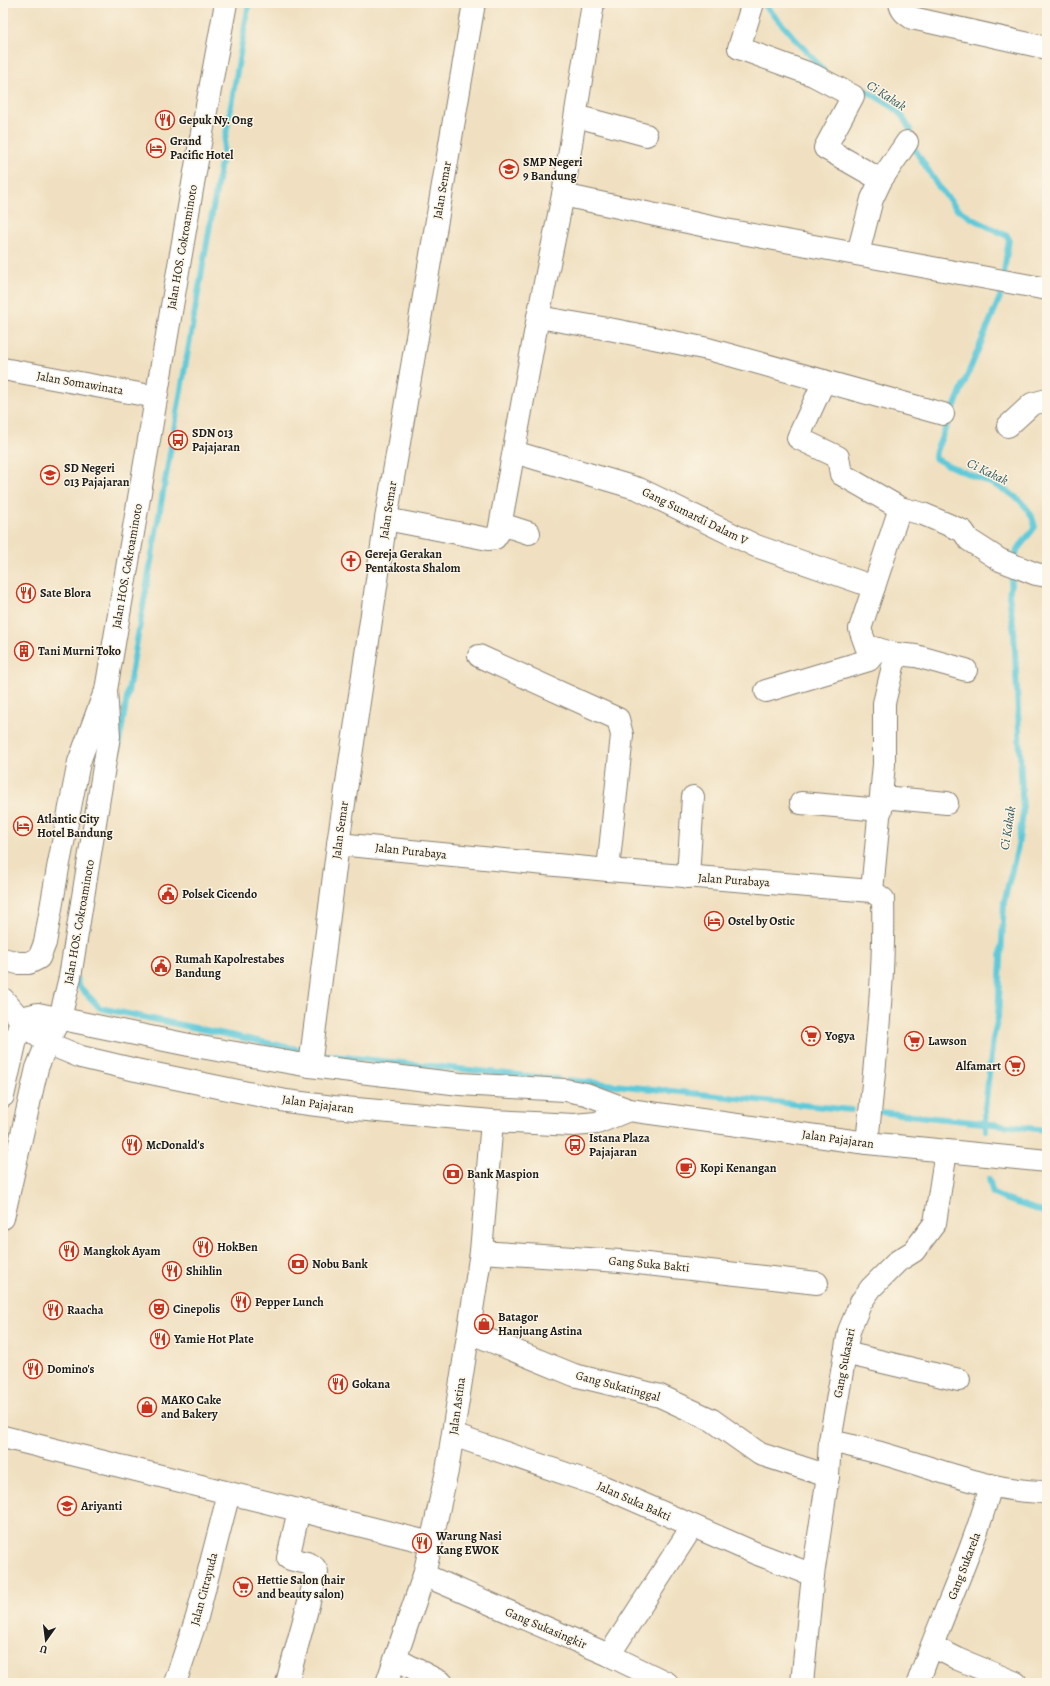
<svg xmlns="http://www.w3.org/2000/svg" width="1050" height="1686" viewBox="0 0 1050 1686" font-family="Alegreya,serif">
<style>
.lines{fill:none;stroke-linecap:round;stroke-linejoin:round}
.stream{stroke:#5fc9d9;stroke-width:6}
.minor-casing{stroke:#867e6e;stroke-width:24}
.tertiary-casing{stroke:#867e6e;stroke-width:24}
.primary-casing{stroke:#867e6e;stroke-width:24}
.trunk-casing{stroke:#867e6e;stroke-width:24}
.minor{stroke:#fff;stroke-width:22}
.tertiary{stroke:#fff;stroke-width:22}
.primary{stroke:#fff;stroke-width:22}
.trunk{stroke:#fff;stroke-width:22}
.labels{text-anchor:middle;stroke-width:3;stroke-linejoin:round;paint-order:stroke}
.poi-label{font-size:12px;font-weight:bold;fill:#1c1c1c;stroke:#fcf5e5;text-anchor:start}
.street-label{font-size:12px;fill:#1c1c1c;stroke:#fcf5e5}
.water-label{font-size:13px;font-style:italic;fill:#33595e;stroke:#fcf5e5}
</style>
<rect width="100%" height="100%" fill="#fcf5e5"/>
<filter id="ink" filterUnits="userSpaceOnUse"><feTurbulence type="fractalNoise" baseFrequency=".025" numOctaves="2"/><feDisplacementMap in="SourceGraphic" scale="8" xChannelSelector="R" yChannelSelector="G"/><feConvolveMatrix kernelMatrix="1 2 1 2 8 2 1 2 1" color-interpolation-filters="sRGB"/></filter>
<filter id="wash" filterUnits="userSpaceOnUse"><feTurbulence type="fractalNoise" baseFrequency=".012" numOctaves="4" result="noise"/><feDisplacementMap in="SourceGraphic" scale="16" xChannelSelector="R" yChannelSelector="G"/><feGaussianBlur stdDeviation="0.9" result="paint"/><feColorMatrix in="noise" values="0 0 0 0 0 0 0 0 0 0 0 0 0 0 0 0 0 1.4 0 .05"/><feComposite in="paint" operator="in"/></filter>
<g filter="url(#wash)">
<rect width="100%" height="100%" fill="#f0e0c1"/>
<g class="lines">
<g class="stream">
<polyline points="763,3 824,71"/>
<path d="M855,89L865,90L893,107L902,116L911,131L910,142L939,187L956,208L971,218L1007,236L1009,239L1000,297L936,451L935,458C964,478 1028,485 1035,527L1017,550L1009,595L1014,631L1023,813L1018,846L1004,902L998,1017L993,1039L985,1108L986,1130"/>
<polyline points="115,766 249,3"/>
<polyline points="78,980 77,984 100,1008 301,1050"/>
<polyline points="324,1055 557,1079"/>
<polyline points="568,1080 851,1110"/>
<polyline points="880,1112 1047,1130"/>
<polyline points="989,1179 993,1194 1005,1199 1043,1212 1047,1216"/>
</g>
</g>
</g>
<g filter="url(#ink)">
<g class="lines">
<g class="minor-casing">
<g id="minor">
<polyline points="753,3 739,48 813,75 853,96 825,148 881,180"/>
<path d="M900,3C901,11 906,14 912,18L1047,48"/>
<polyline points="576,116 646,135"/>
<polyline points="563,195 720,229 1047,289"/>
<polyline points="858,253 872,199 881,180 907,142"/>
<polyline points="538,317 614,330 708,349 943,414"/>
<polyline points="3,369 156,397"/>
<polyline points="824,381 798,438 838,457 841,474 900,508 923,514 963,531 969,540 1000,560 1036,574 1047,576"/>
<polyline points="1008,426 1032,404 1047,400"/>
<polyline points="514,452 639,489 756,546 874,587"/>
<polyline points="900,508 860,629 866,646 896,654 916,656 966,670"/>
<polyline points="386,519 488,539 495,538 499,532 538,317 563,195 593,3"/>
<polyline points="501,524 529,533"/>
<polyline points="479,656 618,719 622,735 608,870"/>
<polyline points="766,691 869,660 878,649"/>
<polyline points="882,797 947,803"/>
<polyline points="801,803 881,810"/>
<path d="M338,844L608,870L872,891L883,899C885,981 875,1062 867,1143"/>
<polyline points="688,877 693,797"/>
<polyline points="872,891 884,764 884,703 896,654"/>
<polyline points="310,1066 338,844 386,519 474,3"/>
<polyline points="481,1252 620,1261 817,1283"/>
<polyline points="469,1332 574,1375 660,1396 712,1420 760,1454 828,1476"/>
<polyline points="845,1353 959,1380"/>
<polyline points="453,1435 604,1487 755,1553 813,1575"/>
<polyline points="3,1437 431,1543"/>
<path d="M830,1441C848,1445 866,1449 884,1454C937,1469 991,1492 1047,1492"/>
<polyline points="424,1575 609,1655 667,1683"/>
<polyline points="932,1646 958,1659 1016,1683"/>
<polyline points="609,1655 692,1527"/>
<polyline points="396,1659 442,1683"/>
<polyline points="175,1683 197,1617 229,1493"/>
<path d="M287,1683L317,1572C313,1560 297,1563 288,1558L299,1510"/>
<polyline points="802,1683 813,1575 828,1476 830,1441 849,1331 861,1302 871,1288 898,1261 914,1251 935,1223 946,1151"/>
<path d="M918,1683C941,1616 973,1553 991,1485"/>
</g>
</g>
<g class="tertiary-casing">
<polyline id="tertiary" points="387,1683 424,1575 447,1471 481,1252 492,1121"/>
</g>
<g class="primary-casing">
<g id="primary">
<polyline points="3,959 18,963 29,963 39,958 45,943 58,868 79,762 103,697"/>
<polyline points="3,999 29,1029 47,1043 60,1018 70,977 109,736 106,690 199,149 226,3"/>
</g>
</g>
<g class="trunk-casing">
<g id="trunk">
<polyline points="3,1096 21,1018 38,1014 189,1045 310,1066 460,1084 565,1090 586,1094 629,1110 867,1143 1047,1161"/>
<polyline points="3,1218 37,1068 47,1043 81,1057 136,1070 286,1101 333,1107 492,1121 574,1125 597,1123 629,1110"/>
</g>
</g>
<use href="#minor" class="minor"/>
<use href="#tertiary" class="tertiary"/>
<use href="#primary" class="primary"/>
<use href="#trunk" class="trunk"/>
</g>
</g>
<defs>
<g id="restaurant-ring" transform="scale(1)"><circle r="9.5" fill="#fcf5e5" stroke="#c8321e" stroke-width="1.5"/><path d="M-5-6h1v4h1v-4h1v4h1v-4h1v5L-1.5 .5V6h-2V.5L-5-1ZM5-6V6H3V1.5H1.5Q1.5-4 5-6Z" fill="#c8321e"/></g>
<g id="hotel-ring" transform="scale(1)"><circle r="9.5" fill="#fcf5e5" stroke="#c8321e" stroke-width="1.5"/><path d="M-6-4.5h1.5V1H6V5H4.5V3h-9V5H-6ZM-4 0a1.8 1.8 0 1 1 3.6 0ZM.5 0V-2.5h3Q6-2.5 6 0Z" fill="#c8321e"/></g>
<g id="school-ring" transform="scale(1)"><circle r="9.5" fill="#fcf5e5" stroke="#c8321e" stroke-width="1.5"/><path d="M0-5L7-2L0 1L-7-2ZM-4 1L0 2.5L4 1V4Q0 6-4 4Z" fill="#c8321e"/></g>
<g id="bus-ring" transform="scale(1)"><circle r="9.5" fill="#fcf5e5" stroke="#c8321e" stroke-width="1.5"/><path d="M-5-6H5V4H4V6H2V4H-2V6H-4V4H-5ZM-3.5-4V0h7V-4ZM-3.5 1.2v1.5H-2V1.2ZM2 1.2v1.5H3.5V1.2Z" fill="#c8321e"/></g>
<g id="church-ring" transform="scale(1)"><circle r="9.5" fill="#fcf5e5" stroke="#c8321e" stroke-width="1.5"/><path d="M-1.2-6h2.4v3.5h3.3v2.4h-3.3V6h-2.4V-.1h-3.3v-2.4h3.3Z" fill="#c8321e"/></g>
<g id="building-ring" transform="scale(1)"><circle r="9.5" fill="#fcf5e5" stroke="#c8321e" stroke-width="1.5"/><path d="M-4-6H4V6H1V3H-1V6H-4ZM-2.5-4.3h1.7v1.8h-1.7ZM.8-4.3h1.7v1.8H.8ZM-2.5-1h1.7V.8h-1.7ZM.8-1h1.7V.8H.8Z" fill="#c8321e"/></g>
<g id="civic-ring" transform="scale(1)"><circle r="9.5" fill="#fcf5e5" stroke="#c8321e" stroke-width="1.5"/><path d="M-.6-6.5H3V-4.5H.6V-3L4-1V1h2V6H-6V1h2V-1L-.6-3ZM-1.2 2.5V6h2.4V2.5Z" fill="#c8321e"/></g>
<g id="supermarket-ring" transform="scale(1)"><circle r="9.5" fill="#fcf5e5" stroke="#c8321e" stroke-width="1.5"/><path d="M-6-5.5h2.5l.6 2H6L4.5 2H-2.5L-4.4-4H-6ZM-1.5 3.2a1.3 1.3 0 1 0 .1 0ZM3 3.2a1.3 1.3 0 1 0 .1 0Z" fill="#c8321e"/></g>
<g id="cafe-ring" transform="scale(1)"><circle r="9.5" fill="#fcf5e5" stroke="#c8321e" stroke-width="1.5"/><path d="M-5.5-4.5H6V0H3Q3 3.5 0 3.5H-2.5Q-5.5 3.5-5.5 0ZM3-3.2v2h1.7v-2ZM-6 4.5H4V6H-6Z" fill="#c8321e"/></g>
<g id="bank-ring" transform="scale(1)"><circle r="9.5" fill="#fcf5e5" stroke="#c8321e" stroke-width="1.5"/><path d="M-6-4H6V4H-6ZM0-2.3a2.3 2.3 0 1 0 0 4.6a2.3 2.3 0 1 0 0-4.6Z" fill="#c8321e"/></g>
<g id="theatre-ring" transform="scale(1)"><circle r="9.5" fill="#fcf5e5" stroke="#c8321e" stroke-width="1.5"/><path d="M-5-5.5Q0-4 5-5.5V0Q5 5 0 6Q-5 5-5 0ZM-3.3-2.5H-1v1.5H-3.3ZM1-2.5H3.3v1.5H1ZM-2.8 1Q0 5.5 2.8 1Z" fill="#c8321e"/></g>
<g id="shop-ring" transform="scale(1)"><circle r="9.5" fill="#fcf5e5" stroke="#c8321e" stroke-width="1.5"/><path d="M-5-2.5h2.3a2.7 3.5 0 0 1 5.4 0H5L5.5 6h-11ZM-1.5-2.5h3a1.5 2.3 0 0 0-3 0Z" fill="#c8321e"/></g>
<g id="university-ring" transform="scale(1)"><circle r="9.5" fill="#fcf5e5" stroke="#c8321e" stroke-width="1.5"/><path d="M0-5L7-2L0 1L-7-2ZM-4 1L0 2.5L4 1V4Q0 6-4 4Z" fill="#c8321e"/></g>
</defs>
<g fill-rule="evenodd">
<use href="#restaurant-ring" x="165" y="120"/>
<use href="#hotel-ring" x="156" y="148"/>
<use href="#school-ring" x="509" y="169"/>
<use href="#bus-ring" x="178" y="440"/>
<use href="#school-ring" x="50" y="475"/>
<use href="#church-ring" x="351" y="561"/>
<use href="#restaurant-ring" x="26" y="593"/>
<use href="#building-ring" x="24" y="651"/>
<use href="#hotel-ring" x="23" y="826"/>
<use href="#civic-ring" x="168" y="894"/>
<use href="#hotel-ring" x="714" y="921"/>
<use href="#civic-ring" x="161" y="966"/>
<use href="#supermarket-ring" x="811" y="1036"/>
<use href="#supermarket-ring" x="914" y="1041"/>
<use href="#supermarket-ring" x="1015" y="1066"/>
<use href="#restaurant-ring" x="132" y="1145"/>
<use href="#bus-ring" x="575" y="1145"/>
<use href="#cafe-ring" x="686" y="1168"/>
<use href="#bank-ring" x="453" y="1174"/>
<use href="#restaurant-ring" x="203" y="1247"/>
<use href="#restaurant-ring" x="69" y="1251"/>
<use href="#bank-ring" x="298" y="1264"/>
<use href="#restaurant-ring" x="172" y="1271"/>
<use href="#restaurant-ring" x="241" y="1302"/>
<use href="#theatre-ring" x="159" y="1309"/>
<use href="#restaurant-ring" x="53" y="1310"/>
<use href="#shop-ring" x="484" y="1324"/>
<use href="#restaurant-ring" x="160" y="1339"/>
<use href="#restaurant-ring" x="33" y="1369"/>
<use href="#restaurant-ring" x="338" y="1384"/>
<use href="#shop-ring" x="147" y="1407"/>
<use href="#university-ring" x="67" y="1506"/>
<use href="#restaurant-ring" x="422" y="1543"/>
<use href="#supermarket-ring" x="243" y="1587"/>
</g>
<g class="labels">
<g class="poi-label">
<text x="179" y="124">Gepuk Ny. Ong</text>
<text x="170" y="145">Grand<tspan x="170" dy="14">Pacific Hotel</tspan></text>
<text x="523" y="166">SMP Negeri<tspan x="523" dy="14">9 Bandung</tspan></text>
<text x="192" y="437">SDN 013<tspan x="192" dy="14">Pajajaran</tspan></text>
<text x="64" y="472">SD Negeri<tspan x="64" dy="14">013 Pajajaran</tspan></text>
<text x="365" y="558">Gereja Gerakan<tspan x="365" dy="14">Pentakosta Shalom</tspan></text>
<text x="40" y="597">Sate Blora</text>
<text x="38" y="655">Tani Murni Toko</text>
<text x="37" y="823">Atlantic City<tspan x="37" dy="14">Hotel Bandung</tspan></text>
<text x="182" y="898">Polsek Cicendo</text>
<text x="728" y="925">Ostel by Ostic</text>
<text x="175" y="963">Rumah Kapolrestabes<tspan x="175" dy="14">Bandung</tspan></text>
<text x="825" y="1040">Yogya</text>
<text x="928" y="1045">Lawson</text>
<text x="1001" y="1070" text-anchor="end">Alfamart</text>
<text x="589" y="1142">Istana Plaza<tspan x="589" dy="14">Pajajaran</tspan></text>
<text x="146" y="1149">McDonald's</text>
<text x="700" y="1172">Kopi Kenangan</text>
<text x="467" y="1178">Bank Maspion</text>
<text x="217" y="1251">HokBen</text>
<text x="83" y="1255">Mangkok Ayam</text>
<text x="312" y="1268">Nobu Bank</text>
<text x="186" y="1275">Shihlin</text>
<text x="255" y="1306">Pepper Lunch</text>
<text x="173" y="1313">Cinepolis</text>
<text x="67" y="1314">Raacha</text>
<text x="498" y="1321">Batagor<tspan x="498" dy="14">Hanjuang Astina</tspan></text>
<text x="174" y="1343">Yamie Hot Plate</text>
<text x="47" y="1373">Domino's</text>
<text x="352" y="1388">Gokana</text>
<text x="161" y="1404">MAKO Cake<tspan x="161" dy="14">and Bakery</tspan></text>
<text x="81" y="1510">Ariyanti</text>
<text x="436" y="1540">Warung Nasi<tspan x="436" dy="14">Kang EWOK</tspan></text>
<text x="257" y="1584">Hettie Salon (hair<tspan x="257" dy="14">and beauty salon)</tspan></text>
</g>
<g class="street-label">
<text transform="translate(442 190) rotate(-80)" y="4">Jalan Semar</text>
<text transform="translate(182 247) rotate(-80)" y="4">Jalan HOS. Cokroaminoto</text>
<text transform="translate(80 383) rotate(10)" y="4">Jalan Somawinata</text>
<text transform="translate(388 510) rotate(-81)" y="4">Jalan Semar</text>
<text transform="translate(695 516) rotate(26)" y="4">Gang Sumardi Dalam V</text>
<text transform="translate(127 566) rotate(-80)" y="4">Jalan HOS. Cokroaminoto</text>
<text transform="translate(340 830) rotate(-82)" y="4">Jalan Semar</text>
<text transform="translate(411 851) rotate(6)" y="4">Jalan Purabaya</text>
<text transform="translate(734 880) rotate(4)" y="4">Jalan Purabaya</text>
<text transform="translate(79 922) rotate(-80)" y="4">Jalan HOS. Cokroaminoto</text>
<text transform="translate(318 1104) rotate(8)" y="4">Jalan Pajajaran</text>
<text transform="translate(838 1139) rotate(8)" y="4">Jalan Pajajaran</text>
<text transform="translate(649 1264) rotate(5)" y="4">Gang Suka Bakti</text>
<text transform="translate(844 1363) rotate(-79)" y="4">Gang Sukasari</text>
<text transform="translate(618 1386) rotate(15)" y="4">Gang Sukatinggal</text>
<text transform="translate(457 1406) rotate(-82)" y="4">Jalan Astina</text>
<text transform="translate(634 1501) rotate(24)" y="4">Jalan Suka Bakti</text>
<text transform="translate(964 1566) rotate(-69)" y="4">Gang Sukarela</text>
<text transform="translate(204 1589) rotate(-75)" y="4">Jalan Citrayuda</text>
<text transform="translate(546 1628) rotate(23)" y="4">Gang Sukasingkir</text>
</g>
<g class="water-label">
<text transform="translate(887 95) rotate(33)" y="5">Ci Kakak</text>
<text transform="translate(988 471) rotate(26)" y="5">Ci Kakak</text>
<text transform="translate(1007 828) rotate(-81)" y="5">Ci Kakak</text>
</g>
</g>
<rect width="1050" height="1686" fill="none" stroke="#fcf5e5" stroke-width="16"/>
<g transform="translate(46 1640) rotate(194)" stroke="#fcf5e5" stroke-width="3" paint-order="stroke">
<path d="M0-3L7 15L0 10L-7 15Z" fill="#1c1c1c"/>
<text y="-6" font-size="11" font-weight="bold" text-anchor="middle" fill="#1c1c1c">U</text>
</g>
</svg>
